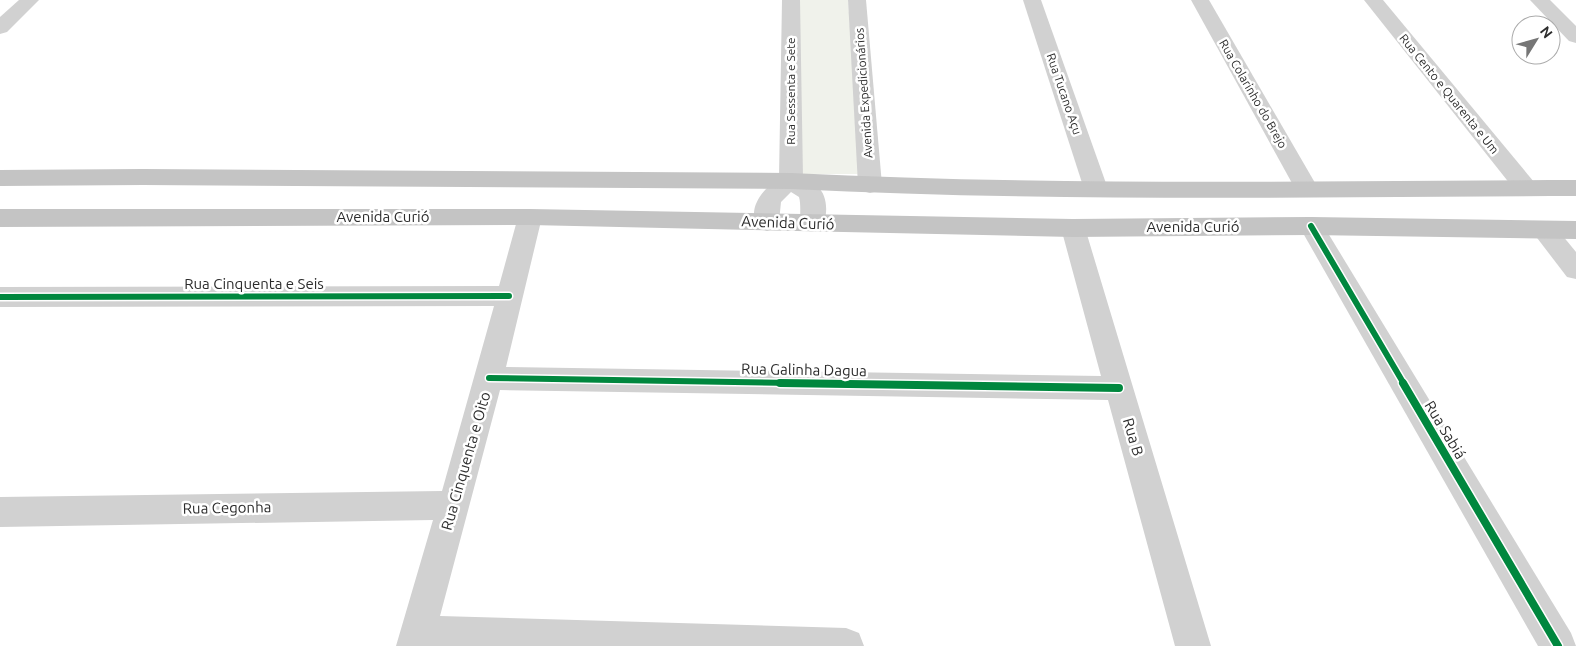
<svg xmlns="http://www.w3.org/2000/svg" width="1576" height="646" viewBox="0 0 1576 646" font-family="Ubuntu,sans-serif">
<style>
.green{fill:#f0f2eb}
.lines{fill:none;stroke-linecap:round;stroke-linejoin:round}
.minor{fill:#d1d1d1;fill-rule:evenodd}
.major{fill:#c4c4c4;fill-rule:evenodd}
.cycleway-far1-casing{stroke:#fff;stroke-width:9}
.cycleway-casing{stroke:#fff;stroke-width:11}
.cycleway-far1{stroke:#00873e;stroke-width:6}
.cycleway{stroke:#00873e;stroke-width:8}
.labels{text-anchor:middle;stroke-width:5;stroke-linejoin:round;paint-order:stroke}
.far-street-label{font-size:12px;fill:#2c2c2c;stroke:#fff}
.street-label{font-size:15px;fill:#2c2c2c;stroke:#fff}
</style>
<rect width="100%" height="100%" fill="#fff"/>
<polygon class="green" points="799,0 848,0 861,174 799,174"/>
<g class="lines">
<g class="minor">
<polygon points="19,0 39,0 7,32 0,34 0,17"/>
<path d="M782,0H800L803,178C807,180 813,183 817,186C829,196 828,218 821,229L812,232L803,229C798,220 802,208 799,197L791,192L781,202L779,222L776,228L767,231L758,228C746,208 763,189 779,178Z"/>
<polygon points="848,0 866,0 882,185 878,191 870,193 862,191 858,185"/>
<polygon points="1023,0 1041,0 1108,189 1104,195 1096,197 1088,195 1084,189"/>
<polygon points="1191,0 1209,0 1318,188 1314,194 1306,196 1298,194"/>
<polygon points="1364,0 1383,0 1534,182 1538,188 1534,194 1526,196 1518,194"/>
<polygon points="1530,0 1550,0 1576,26 1576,43 1569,41"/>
<polygon points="530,209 539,211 542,217 506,367 1101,376 1061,228 1064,222 1073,219 1082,222 1085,228 1211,646 1175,646 1108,400 500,390 440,616 846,628 859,633 864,646 396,646 433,520 0,527 0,497 442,491 494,306 0,307 0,287 499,286 518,217 521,211"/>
<polygon points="1311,217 1320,220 1571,633 1576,646 1538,646 1299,226 1302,220"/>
<polygon points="1544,221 1553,224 1576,252 1576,279 1567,277 1531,230 1535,224"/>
</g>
<g class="major">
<path d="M143,169L791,173C1052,186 1314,181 1576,180V196C1314,197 1052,202 791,189L143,185L0,186V170Z"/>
<polygon points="0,209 530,209 1073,219 1311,217 1576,221 1576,239 1311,235 1073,237 530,225 0,227"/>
</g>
<g class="cycleway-far1-casing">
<g id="cycleway-far1">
<polyline points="1311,226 1404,384"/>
<polyline points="0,297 509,296"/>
<polyline points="489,378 859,384"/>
</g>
</g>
<g class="cycleway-casing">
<g id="cycleway">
<polyline points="780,383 1119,388"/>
<polyline points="1403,383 1558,646"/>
</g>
</g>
<use href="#cycleway-far1" class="cycleway-far1"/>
<use href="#cycleway" class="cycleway"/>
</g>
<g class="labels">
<g class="far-street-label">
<text transform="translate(791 91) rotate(-90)" y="4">Rua Sessenta e Sete</text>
<text transform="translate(864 93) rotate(-94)" y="4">Avenida Expedicionários</text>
<text transform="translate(1064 94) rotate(71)" y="4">Rua Tucano Açu</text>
<text transform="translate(1253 94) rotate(60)" y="4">Rua Colarinho do Brejo</text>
<text transform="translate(1449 94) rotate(51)" y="4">Rua Cento e Quarenta e Um</text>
</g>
<g class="street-label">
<text x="383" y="222">Avenida Curió</text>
<text transform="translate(788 223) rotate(2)" y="5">Avenida Curió</text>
<text x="1193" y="232">Avenida Curió</text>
<text x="254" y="289">Rua Cinquenta e Seis</text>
<text transform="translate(804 370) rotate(1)" y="5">Rua Galinha Dagua</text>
<text transform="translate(1445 430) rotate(59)" y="5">Rua Sabiá</text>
<text transform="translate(1133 437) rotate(74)" y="5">Rua B</text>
<text transform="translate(466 461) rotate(-74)" y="5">Rua Cinquenta e Oito</text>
<text transform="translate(227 508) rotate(-1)" y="5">Rua Cegonha</text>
</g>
</g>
<g transform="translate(1536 40) rotate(53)"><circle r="24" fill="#ffffff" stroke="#ababab"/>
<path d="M0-4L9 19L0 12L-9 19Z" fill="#767676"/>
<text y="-8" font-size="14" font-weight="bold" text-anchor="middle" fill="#2c2c2c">N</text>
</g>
</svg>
